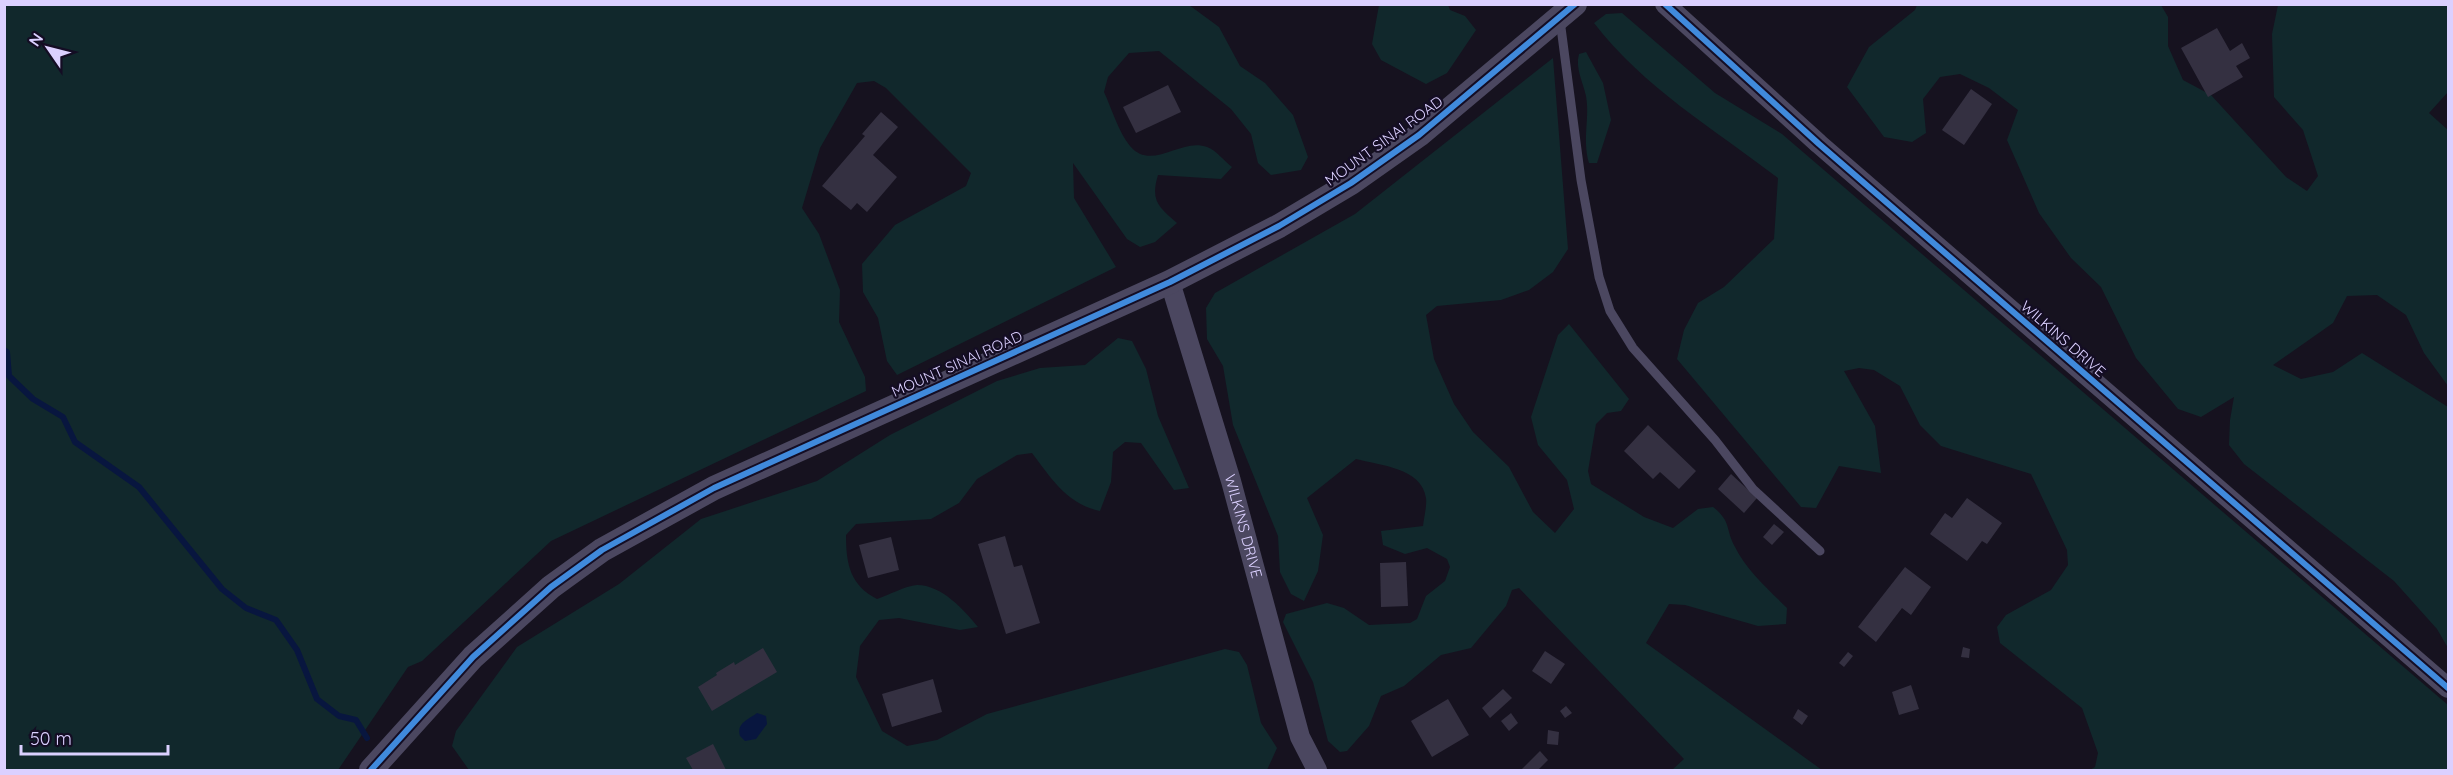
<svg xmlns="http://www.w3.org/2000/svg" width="2453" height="775" viewBox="0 0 2453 775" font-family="Quicksand,sans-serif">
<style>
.green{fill:#11282c}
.water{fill:#08163f}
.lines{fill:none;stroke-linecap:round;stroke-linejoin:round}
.stream{stroke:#08163f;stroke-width:6}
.building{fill:#343041}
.service{stroke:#4b4760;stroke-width:9}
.minor{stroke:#4b4760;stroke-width:20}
.tertiary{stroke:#4b4760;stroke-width:24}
.cycleway-casing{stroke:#140d24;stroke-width:10}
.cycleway{stroke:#408adc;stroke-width:6}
.labels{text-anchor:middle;stroke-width:4.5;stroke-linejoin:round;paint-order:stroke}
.street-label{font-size:15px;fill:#dbd0ff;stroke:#140d24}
</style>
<rect width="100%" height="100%" fill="#16121f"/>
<g class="green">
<path d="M5,4L1189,5L1219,27L1240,66L1265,83L1293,115L1308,157L1301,170L1271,175L1258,163L1251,134L1231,109L1159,51L1129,53L1108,77L1104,92C1111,107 1119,133 1130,146C1152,172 1181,137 1207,147C1216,150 1224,161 1232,167L1221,179L1158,175C1150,201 1159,207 1177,223L1155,242L1140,247L1127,239L1073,163L1074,198L1116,267L897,375L887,361L878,318L863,292L862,264L895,225L966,186L971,173L886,88L874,81L857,83L820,148L802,208L819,234L840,290L839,322L865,377L866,391L551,541L422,661L408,667L338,770H5Z"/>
<polygon points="1379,5 1448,5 1450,10 1465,16 1476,30 1447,73 1426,84 1381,60 1372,44"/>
<polygon points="1917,5 2161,5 2168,17 2168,46 2183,80 2211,95 2286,177 2307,191 2318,176 2303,130 2274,97 2272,34 2278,5 2448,5 2448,92 2429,113 2448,130 2448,386 2424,353 2406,315 2377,295 2347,296 2333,323 2273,365 2301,379 2333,372 2362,353 2448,407 2448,648 2437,629 2394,581 2244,464 2229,445 2230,420 2234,397 2201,417 2178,409 2136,358 2101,287 2071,258 2039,213 2007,140 2018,110 1989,88 1960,74 1940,77 1923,99 1926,133 1912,142 1884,137 1847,87 1869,47 1915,10"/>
<path d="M1622,13L1715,93L1782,134L2448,705V770H2090L2095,767L2098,753L2082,708L2000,643L1997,627L2006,615L2051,590L2068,565L2067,550L2031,474L1941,446L1920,425L1900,386L1874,370L1859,368L1844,371L1875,426L1881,473L1839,466L1816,508L1801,507L1677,359L1684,330L1698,303L1724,287L1774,239L1778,178C1714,129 1643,87 1594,23L1606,14Z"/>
<path d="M1586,52L1603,83L1611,120L1597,163H1589C1582,138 1590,119 1586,96C1583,82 1575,68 1579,54Z"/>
<path d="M1553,58L1568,249L1553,272L1529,290L1501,300L1437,306L1426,315L1434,359L1454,404L1473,432L1509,467L1533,512L1555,533L1574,509L1567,480L1538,445L1531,417L1558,335L1569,324L1629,399L1621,411L1607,413L1596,424L1588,471L1591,484L1644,517L1673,528L1698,509L1713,507C1732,522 1725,529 1735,547C1747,571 1768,589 1787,608L1786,624L1758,626L1685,605L1669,604L1646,643L1822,770H1672L1684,759L1519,588L1512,590L1506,606L1471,648L1441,655L1404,686L1381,696L1369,726L1347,751L1340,752L1328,741L1313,682L1283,622L1286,614L1327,603L1344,608L1369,625L1410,623L1417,619L1426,596L1445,581L1450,567L1447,559L1427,548L1405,554L1383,545L1381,531L1423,526C1424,517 1427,506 1426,498C1422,468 1379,465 1356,459L1307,498L1323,535L1318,571L1304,601L1291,594L1280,572L1278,536L1233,425L1223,366L1207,339L1206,308L1215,293L1355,214Z"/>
<path d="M1118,338L1132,341L1146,369L1158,416L1189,488L1174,490L1141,443L1125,442L1113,452L1111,482L1100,511C1067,504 1051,478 1032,453L1017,455L977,479L959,503L931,519L856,524L846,535C846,564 850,585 877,599C889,595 905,586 917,585C942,585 964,610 978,627L960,630L899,618L879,620L860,646L856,677L882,731L907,746L937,740L987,714L1225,649L1239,652L1247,665L1261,723L1277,748L1267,770H469L452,746L456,731L517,647L619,584L701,519L817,481L890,435L997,381L1040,368L1085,365Z"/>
</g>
<path class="water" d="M757,713L766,716L767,724L756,739L745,741L740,736C736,723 748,720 757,713Z"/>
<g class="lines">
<polyline class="stream" points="4,350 7,352 9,376 33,399 63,417 75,442 139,487 222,589 246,608 276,620 297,650 317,699 339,716 356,720 367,738"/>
</g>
<g class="building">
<polygon points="2217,28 2230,51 2242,43 2250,58 2236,66 2243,77 2208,97 2181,48"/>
<polygon points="1168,85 1181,112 1136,133 1123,107"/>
<polygon points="1971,89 1992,104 1964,145 1942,130"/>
<polygon points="881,112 898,127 873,155 897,177 867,212 857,203 851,210 822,186 865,136 862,134"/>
<polygon points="1648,425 1696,471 1679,489 1660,472 1653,479 1624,451"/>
<polygon points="1731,474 1757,498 1744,513 1718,489"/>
<polygon points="1967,498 2002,523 1987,544 1982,541 1967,561 1930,534 1945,513 1952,518"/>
<polygon points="1774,524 1784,532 1772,545 1763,537"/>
<polygon points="1005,536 1014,567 1022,565 1040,623 1006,634 978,544"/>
<polygon points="891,537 899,570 868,578 859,545"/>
<polygon points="1406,562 1408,606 1381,607 1380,563"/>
<polygon points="1905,567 1931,587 1911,615 1902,608 1876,642 1858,627"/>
<polygon points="1963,647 1970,649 1969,658 1961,657"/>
<polygon points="763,648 777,672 712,711 698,687 717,675 716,673 734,662 735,665"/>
<polygon points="1545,651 1565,664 1551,684 1532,671"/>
<polygon points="1848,652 1853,656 1844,667 1839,663"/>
<polygon points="933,679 942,712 892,727 882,694"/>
<polygon points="1911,685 1919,709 1899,715 1892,692"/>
<polygon points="1503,689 1512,698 1490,718 1482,708"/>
<polygon points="1448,699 1469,735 1432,757 1411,721"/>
<polygon points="1566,706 1572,713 1565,718 1560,711"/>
<polygon points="1798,709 1808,716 1802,725 1793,718"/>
<polygon points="1511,713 1518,723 1509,731 1501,721"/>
<polygon points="1548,730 1559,732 1558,745 1547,744"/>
<polygon points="713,744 726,770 693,770 686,758"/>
<polygon points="1540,751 1548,760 1538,770 1521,770"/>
</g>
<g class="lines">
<polyline class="service" points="1560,20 1581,180 1599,277 1610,311 1633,348 1715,440 1753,489 1820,551"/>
<g class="minor">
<polyline points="1665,4 1819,144 2448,688"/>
<path id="s1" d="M1170,282L1231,481L1300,737L1317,770"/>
</g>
<polyline class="tertiary" points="371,770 473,657 551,587 602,550 714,488 1170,282 1279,226 1351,183 1419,135 1575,4"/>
<g class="cycleway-casing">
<g id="cycleway">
<polyline points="1665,4 1819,144 2448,688"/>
<polyline points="371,770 473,657 551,587 602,550 714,488 1170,282 1279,226 1351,183 1419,135 1575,4"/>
</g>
</g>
<use href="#cycleway" class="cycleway"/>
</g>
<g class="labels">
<g class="street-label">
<text transform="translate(1384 141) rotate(-36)" y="5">MOUNT SINAI ROAD</text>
<text transform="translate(2063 339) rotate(41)" y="5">WILKINS DRIVE</text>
<text transform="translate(957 364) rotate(-24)" y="5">MOUNT SINAI ROAD</text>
<text dy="5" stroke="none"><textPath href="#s1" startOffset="255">WILKINS DRIVE</textPath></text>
</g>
</g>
<rect width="2453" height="775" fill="none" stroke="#dbd0ff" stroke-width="12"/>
<g transform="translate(48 48) rotate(305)" stroke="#140d24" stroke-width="4.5" paint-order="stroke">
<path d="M0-4.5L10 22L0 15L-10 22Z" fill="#dbd0ff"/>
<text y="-9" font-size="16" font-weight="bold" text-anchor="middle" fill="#dbd0ff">N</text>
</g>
<path d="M21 745v9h147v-9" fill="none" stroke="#dbd0ff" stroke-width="3"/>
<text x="30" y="745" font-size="18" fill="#dbd0ff" stroke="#140d24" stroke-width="4.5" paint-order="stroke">50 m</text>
</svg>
